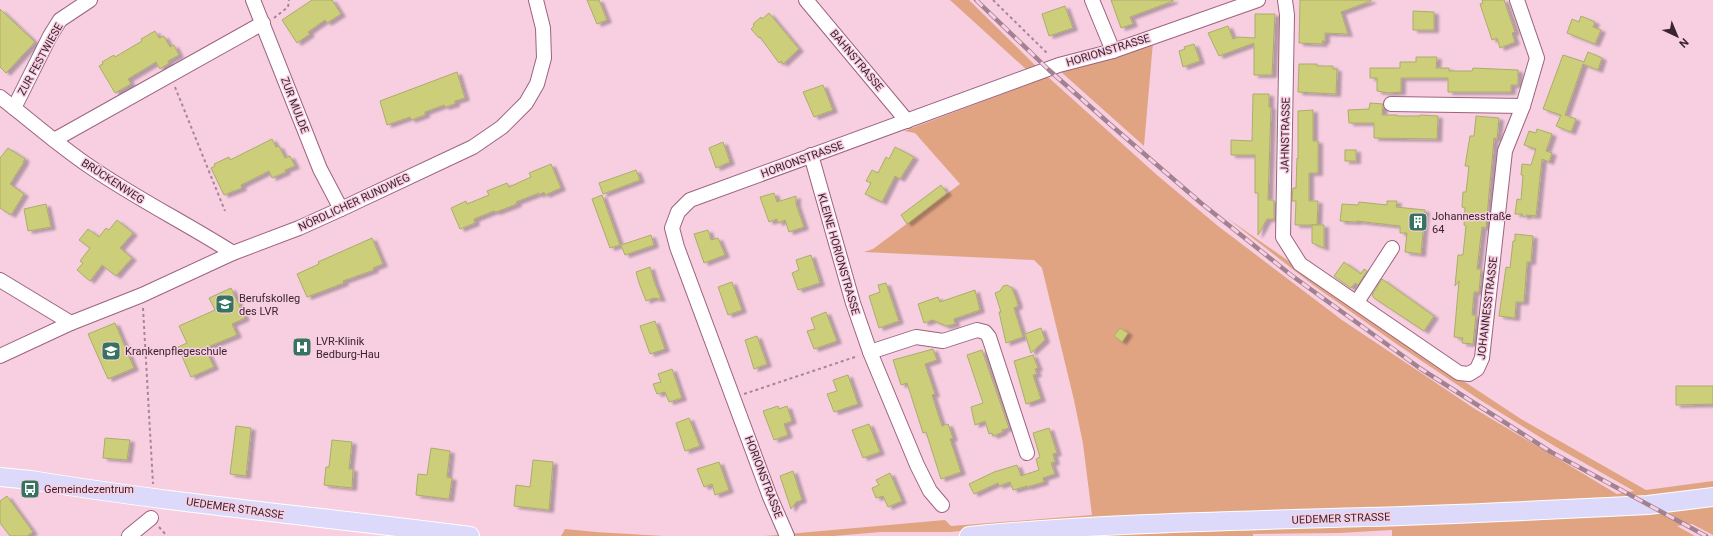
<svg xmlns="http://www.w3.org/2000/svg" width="1713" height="536" viewBox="0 0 1713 536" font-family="Roboto,sans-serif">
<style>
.green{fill:#e1a483}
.building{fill:#ccce7a;stroke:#abac6d;filter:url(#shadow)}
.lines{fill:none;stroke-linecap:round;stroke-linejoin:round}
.minor-casing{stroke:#9d627f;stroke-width:16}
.major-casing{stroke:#fff;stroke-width:20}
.path{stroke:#a78595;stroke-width:2;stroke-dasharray:3 3;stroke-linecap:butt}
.minor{stroke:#fff;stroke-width:14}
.major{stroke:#dcd9fa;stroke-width:18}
.rail-casing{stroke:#a28191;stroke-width:4.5}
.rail{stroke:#f7cfe1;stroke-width:3;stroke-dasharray:9;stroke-linecap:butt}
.labels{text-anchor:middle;stroke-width:3;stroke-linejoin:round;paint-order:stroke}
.street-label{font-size:11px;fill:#3c2330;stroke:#f7cfe1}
.poi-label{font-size:11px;fill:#3c2330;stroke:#f7cfe1;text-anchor:start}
</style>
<defs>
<filter id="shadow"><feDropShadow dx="4.5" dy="2.5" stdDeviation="1" flood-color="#0004"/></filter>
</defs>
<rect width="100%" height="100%" fill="#f7cfe1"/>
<g class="green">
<polygon points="950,0 969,0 1037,67 1028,71"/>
<polygon points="1153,42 1144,146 1060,71"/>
<polygon points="1048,77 1157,175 1218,226 1342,320 1475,409 1617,494 1634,491 1556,447 1477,398 1398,345 1313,285 1227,218 1403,341 1521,419 1646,490 1713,481 1713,491 1645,499 1089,520 950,532 881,532 834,536 717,536 765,536 945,520 951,526 1092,515 1083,444 1074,400 1042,268 1034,260 864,252 873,249 960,184 915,133 904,131"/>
<polygon points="1713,502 1713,535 1692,524 1677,526 1695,536 1392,536 1392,530 1339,533 1253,534 1253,536 1060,536"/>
<polygon points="565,529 596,532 663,536 561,536"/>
</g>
<g class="building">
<polygon points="312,0 332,0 341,14 327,23 325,20 308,32 310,34 297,43 282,20"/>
<polygon points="587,0 599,0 607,20 597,24"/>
<polygon points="1111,0 1173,0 1173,1 1130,17 1133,24 1121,28"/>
<polygon points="1300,0 1371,0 1371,1 1341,12 1348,34 1325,33 1325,41 1322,41 1323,44 1299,43"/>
<polygon points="1482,0 1504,0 1515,32 1512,33 1515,42 1500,48 1497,38 1492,40 1480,4 1483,3"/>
<polygon points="1065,6 1073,28 1049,36 1042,14"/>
<polygon points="0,9 35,42 6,73 0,67"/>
<polygon points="1413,11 1434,12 1434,30 1413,30"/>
<polygon points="769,13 799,49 783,64 781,61 779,63 760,37 759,38 751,29 754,26 753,24 761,17 762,19"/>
<polygon points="1255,14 1275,14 1272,75 1254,75 1254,43 1219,56 1208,33 1228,26 1233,39 1238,37 1255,38"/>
<polygon points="1581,16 1595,22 1593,27 1601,30 1595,44 1567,33 1572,19 1579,22"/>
<polygon points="155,31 159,38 164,36 170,47 174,45 179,55 168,61 169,63 160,69 156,62 128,79 131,84 115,93 99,66 103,64 102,62 114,55 115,57 142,41 141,39"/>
<polygon points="1194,44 1200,61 1183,67 1179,51 1185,49 1184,47"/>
<polygon points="1588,52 1602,58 1598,70 1583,64 1565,115 1576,119 1571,132 1556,126 1561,115 1543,109 1563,55 1584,62"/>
<polygon points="1416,57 1437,57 1436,68 1449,68 1449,71 1472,71 1473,68 1518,70 1518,85 1511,85 1511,92 1448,92 1448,78 1401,78 1401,92 1388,93 1377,91 1377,78 1370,78 1370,68 1400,68 1400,62 1416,62"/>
<polygon points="1299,64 1317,64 1317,66 1333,66 1333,69 1337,69 1336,94 1298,92"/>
<polygon points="457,72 465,98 455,101 455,104 445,107 444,105 425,112 425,115 411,120 410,117 387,125 380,101"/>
<polygon points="823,85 833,110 814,117 803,92"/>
<polygon points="1253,94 1269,94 1269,107 1271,107 1268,200 1274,200 1274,219 1267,219 1258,235 1258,193 1255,193 1255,155 1231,155 1231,140 1252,141"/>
<polygon points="1370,103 1383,104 1382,115 1397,115 1397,116 1420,116 1420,115 1438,116 1437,139 1374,138 1374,123 1349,123 1348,110 1369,109"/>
<polygon points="1313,110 1313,141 1318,141 1318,173 1309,173 1309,201 1318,201 1317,225 1295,225 1296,201 1292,201 1293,188 1296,188 1297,158 1298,159 1298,111"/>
<polygon points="1476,116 1499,118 1497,139 1494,138 1486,228 1482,227 1477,269 1481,269 1479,292 1474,292 1472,315 1476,315 1473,344 1462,343 1463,338 1454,337 1459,281 1455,286 1458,255 1463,255 1466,226 1464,225 1465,208 1462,207 1463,192 1466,192 1469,166 1465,166 1470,136 1474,136"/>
<polygon points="1537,129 1552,134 1546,151 1552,153 1549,162 1542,159 1536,216 1527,215 1524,217 1522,214 1515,214 1517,199 1521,200 1523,175 1521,175 1522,164 1531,165 1536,149 1524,145 1529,131 1536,133"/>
<polygon points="272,139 276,147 279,146 285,158 290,156 295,166 285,170 286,172 272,178 269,171 241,185 242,188 224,195 211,168 215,166 214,164 229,157 230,160"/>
<polygon points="723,142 730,162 716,168 709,148"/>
<polygon points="895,147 914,157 900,179 895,176 882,202 865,194 871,183 866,181 872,170 878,173 886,157 889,159"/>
<polygon points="8,148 25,159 23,162 24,162 10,184 24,194 11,215 0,208 0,158"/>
<rect x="1345" y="150" width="11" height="11"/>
<polygon points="551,164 561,188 545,195 544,192 539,195 539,193 516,202 517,204 496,212 494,211 474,219 475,223 460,229 451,208 466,201 467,204 489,195 487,191 507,183 509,187 531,177 529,173"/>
<polygon points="636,170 640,180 603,194 599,183"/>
<polygon points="941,185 947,193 907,224 901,215"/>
<polygon points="774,193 777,202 796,196 796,204 804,227 789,232 785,220 778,223 777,219 769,222 760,197"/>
<polygon points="602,195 620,245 610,248 592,199"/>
<polygon points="1387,201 1397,201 1396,207 1425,210 1421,254 1405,252 1407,233 1400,233 1400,226 1357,221 1357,222 1340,221 1342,204 1358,205 1359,202 1387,205"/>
<polygon points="46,204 51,227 28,231 24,209"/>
<polygon points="117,220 133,233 120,248 132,258 116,276 102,265 90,281 77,270 83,263 80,261 90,248 79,240 88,229 99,237 106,228 109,230"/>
<polygon points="1312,225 1324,225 1324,248 1312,243"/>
<polygon points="708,230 711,240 718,238 725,255 704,263 694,234"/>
<polygon points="1515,234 1533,236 1531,262 1527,262 1524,302 1516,302 1515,318 1499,316 1506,267 1510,268 1513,241 1515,241"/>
<polygon points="651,235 654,245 625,255 621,245"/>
<polygon points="372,238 383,264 373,268 374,270 343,281 344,283 307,297 297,274 319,264 318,262"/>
<polygon points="811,255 820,283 798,290 792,273 799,270 796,260"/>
<polygon points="1344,262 1361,274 1364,269 1367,271 1358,285 1355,283 1351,288 1334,276"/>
<polygon points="650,267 654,281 661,299 653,298 646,301 639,283 636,272"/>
<polygon points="1382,279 1434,316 1424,331 1374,298 1372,295"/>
<polygon points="732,282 742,310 728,315 718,287"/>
<polygon points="886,283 899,321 879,328 869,296 880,292 878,285"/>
<polygon points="1007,285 1012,288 1017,301 1018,306 1014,308 1023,337 1006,343 999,312 1001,312 995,293 1000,291 1003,286"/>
<polygon points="231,288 245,318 232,324 237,335 205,348 214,367 191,377 178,347 187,343 179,326 215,310 209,298"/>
<polygon points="975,290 980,310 954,319 955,324 946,326 933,320 924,323 918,304 938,297 940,302"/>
<polygon points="826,312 837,341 814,349 807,331 815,329 811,318"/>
<polygon points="655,321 665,349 650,354 640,326"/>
<polygon points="115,323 134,368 108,379 88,334"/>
<polygon points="1041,328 1045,340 1031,353 1025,334"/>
<polygon points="1120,328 1128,333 1122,342 1114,336"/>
<polygon points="757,336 767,364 754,369 745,340"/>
<polygon points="933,349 937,360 925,364 935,394 932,395 942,426 948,424 953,438 950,439 961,472 941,479 926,432 923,433 907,383 901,385 893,360"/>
<polygon points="982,350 1009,428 1002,430 1003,432 993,436 992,433 989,434 985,421 975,425 971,407 983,403 967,355"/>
<polygon points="1033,355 1038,368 1035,369 1037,374 1033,375 1041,399 1026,404 1014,361"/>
<polygon points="672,369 682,398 669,402 665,392 657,394 653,384 661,382 658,374"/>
<polygon points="848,375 858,404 834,412 827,394 837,391 833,380"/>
<polygon points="1676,386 1713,386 1713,404 1676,405"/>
<polygon points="778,406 779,409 787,406 792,421 784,424 788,435 774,440 763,411"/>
<polygon points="689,418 700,446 685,451 676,423"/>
<polygon points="869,424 880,452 863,458 852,430"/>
<polygon points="236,426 251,428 246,476 230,474"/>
<polygon points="1049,428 1057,453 1053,454 1055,462 1051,463 1055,474 1043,478 1044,482 1027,487 1027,486 1013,490 1010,482 999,486 998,483 974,494 969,484 994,472 1017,465 1021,476 1039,470 1036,459 1040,457 1033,433"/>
<polygon points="105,438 130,440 127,460 103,458"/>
<polygon points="332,440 352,442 349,469 353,469 352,488 324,485 326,467 329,467"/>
<polygon points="431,448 450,451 447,477 452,478 449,499 416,495 418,474 427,475"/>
<polygon points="533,460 553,462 549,510 514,506 516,485 530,487"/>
<polygon points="719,462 729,490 715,495 712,484 704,487 697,469"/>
<polygon points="793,471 802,500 796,502 791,509 780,476"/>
<polygon points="890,473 902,501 888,507 883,496 876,498 872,488 879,485 876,480"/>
<polygon points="7,496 33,532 27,536 10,536 0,523 0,501"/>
</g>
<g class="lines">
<g class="minor-casing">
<g id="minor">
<polyline points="253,0 320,169 341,209"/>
<polyline points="806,0 907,121"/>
<polyline points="1092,0 1113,51"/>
<polyline points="1285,0 1287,15 1283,237 1300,264 1459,373 1469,374 1477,369 1482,358 1505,151 1523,106 1537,58 1517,0"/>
<path d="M0,97C30,120 58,145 89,166C135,198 186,223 233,253"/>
<polyline points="1391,104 1523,106"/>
<polyline points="14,108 50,36 60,20 90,0"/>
<polyline points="54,140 263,23"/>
<polyline points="811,155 853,303 870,352 917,465 930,491 942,505"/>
<polyline points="0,280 71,323 142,295 233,253 299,228 341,209 473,147 502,127 526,103 537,84 544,58 543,28 536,0"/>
<polyline points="1357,302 1392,248"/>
<polyline points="870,352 916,337 943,341 977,330 985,332 989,337 1027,453"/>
<polyline points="0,356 71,323"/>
<polyline points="129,536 151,518"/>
<polyline points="787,536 770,497 677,247 672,228 678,212 690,200 1059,65 1113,51 1258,0"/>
</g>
</g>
<g class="major-casing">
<g id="major">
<path d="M0,477L31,480C177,504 324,517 470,536"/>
<path d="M969,536C1100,523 1232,521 1364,517C1446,515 1527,511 1608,507L1648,505L1713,497"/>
</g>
</g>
<g class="path">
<polyline points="993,0 1048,54"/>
<polyline points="274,18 288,7 289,0"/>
<polyline points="175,87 225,211"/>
<polyline points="143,308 153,484"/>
<polyline points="744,394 858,356"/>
<polyline points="159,527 167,536"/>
</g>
<use href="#minor" class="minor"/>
<use href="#major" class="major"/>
<g class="rail-casing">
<polyline id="rail" points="976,0 1049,70 1112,126 1201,203 1291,275 1421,369 1551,452 1706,536"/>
</g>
<use href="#rail" class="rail"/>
</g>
<defs>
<g id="building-square" transform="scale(1)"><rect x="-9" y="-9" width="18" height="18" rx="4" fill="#377460" stroke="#f7cfe1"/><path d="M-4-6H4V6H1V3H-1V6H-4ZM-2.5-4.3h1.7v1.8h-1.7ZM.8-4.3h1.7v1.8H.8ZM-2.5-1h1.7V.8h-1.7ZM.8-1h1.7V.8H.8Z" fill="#fff"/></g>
<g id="school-square" transform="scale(1)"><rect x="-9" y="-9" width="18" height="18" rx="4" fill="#377460" stroke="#f7cfe1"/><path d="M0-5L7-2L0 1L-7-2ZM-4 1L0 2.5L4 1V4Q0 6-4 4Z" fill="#fff"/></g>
<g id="hospital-square" transform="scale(1)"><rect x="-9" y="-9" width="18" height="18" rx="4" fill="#377460" stroke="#f7cfe1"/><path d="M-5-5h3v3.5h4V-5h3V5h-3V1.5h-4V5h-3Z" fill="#fff"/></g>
<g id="university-square" transform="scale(1)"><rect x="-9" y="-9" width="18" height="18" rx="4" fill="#377460" stroke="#f7cfe1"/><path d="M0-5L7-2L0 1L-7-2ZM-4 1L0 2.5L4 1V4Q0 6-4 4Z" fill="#fff"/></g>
<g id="bus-square" transform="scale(1)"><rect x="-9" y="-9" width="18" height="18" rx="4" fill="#377460" stroke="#f7cfe1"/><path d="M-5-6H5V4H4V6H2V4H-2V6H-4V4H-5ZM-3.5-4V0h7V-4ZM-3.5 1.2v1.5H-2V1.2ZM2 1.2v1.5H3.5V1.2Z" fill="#fff"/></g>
</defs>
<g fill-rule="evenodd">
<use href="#building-square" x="1418" y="222"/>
<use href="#school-square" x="225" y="304"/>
<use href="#hospital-square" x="302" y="347"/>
<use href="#university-square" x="111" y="351"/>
<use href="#bus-square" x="30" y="489"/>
</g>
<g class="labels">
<g class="street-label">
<text transform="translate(1108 50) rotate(-17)" y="4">HORIONSTRASSE</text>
<text transform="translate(40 59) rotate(-61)" y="4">ZUR FESTWIESE</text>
<text transform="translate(857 60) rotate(50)" y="4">BAHNSTRASSE</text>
<text transform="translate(295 105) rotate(69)" y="4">ZUR MULDE</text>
<text transform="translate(1285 135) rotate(-89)" y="4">JAHNSTRASSE</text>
<text transform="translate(802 159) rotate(-20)" y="4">HORIONSTRASSE</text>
<text transform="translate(113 181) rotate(33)" y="4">BRÜCKENWEG</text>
<text transform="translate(354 202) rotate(-25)" y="4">NÖRDLICHER RUNDWEG</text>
<text transform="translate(839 254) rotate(74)" y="4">KLEINE HORIONSTRASSE</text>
<text transform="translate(1487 308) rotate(-83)" y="4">JOHANNESSTRASSE</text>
<text transform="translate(764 477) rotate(69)" y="4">HORIONSTRASSE</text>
<text transform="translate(235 508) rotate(8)" y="4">UEDEMER STRASSE</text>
<text transform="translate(1341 518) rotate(-2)" y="4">UEDEMER STRASSE</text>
</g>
<g class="poi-label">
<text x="1432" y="220">Johannesstraße<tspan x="1432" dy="13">64</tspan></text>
<text x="239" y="302">Berufskolleg<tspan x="239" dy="13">des LVR</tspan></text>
<text x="316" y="345">LVR-Klinik<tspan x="316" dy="13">Bedburg-Hau</tspan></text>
<text x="125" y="355">Krankenpflegeschule</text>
<text x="44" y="493">Gemeindezentrum</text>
</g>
</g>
<g transform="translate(1677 36) rotate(136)" stroke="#f7cfe1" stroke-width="3" paint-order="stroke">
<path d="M0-3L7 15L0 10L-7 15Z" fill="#3c2330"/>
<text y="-6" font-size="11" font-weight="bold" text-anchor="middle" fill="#3c2330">N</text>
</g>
</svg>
